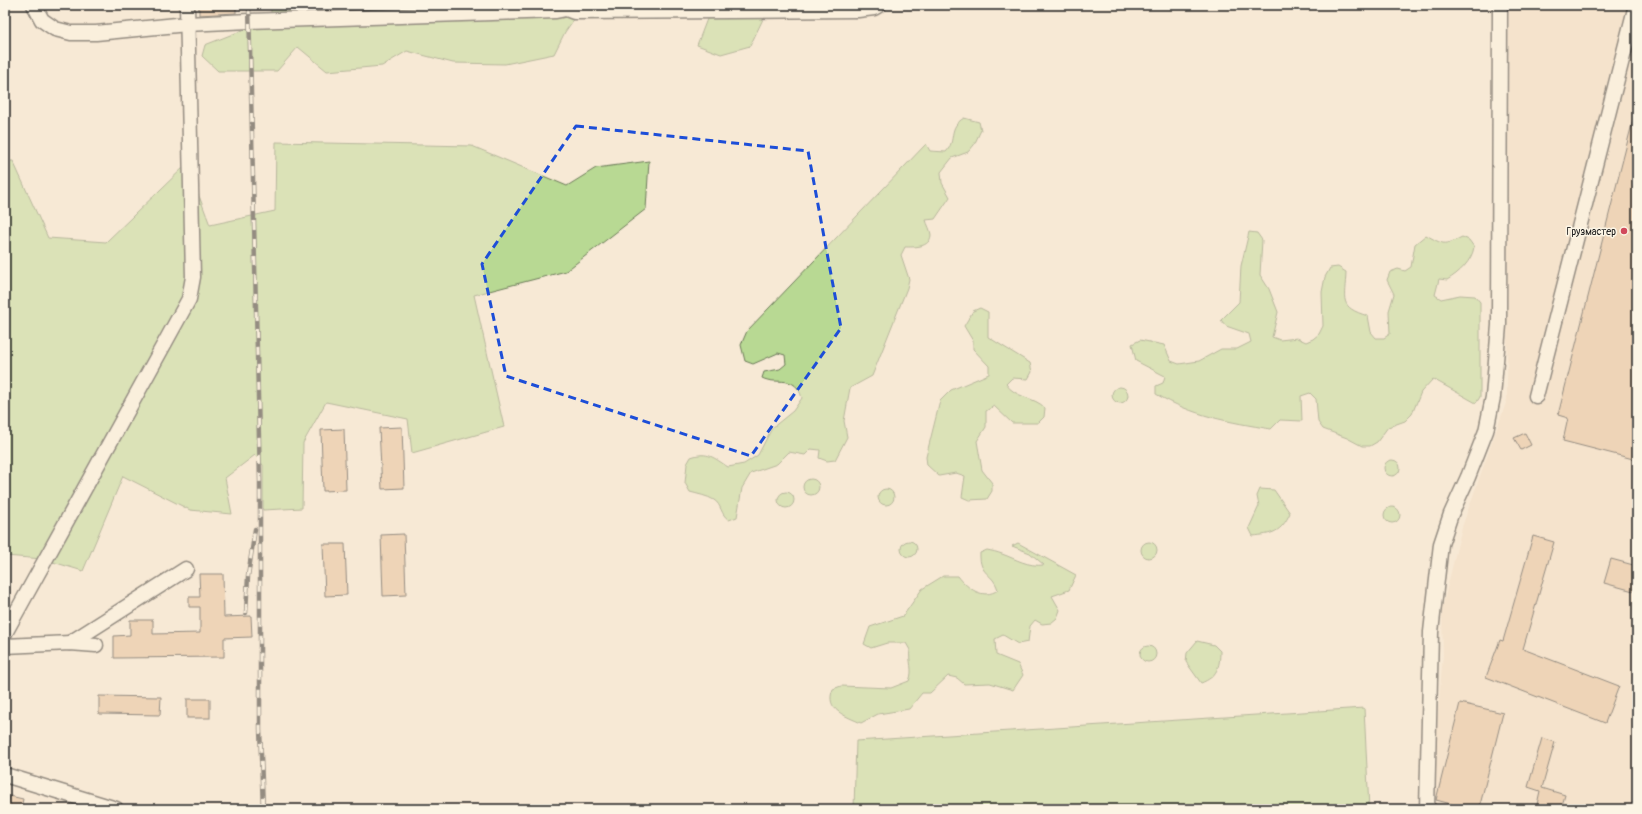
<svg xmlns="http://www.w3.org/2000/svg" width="1642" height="814" viewBox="0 0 1642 814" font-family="Pangolin,sans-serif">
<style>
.built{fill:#f1dbc1}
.green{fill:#b8d993;stroke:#6a7a58}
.building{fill:#e3bb93;stroke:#1c1c1c}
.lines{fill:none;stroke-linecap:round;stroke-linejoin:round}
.minor-casing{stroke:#1c1c1c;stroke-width:17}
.minor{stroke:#fcf5e5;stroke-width:14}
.rail-casing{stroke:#1c1c1c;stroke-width:4.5}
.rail{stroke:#fcf5e5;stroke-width:3;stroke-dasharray:9;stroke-linecap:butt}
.marked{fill:none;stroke:#1d4ed8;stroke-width:3;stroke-dasharray:8 5;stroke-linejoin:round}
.poi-dot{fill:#d1495b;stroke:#fcf5e5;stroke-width:1.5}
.labels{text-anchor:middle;stroke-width:3;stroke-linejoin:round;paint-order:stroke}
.poi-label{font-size:10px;fill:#1c1c1c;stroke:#fcf5e5;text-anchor:end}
</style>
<rect width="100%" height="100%" fill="#f7e9d5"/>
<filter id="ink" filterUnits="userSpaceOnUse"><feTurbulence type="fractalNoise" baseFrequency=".025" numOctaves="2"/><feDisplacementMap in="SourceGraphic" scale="8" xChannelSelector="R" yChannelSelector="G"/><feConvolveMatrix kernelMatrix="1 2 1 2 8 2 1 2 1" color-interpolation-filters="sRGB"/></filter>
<g filter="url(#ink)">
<polygon class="built" points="1509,5 1637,5 1637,809 1430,809 1443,655 1442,609 1462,527 1507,400"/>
<g class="green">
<polygon points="271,5 584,5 565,32 554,54 505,64 453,63 407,51 382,66 327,71 298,47 277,71 218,71 202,56 205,45 271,19"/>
<polygon points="736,15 764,17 750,46 721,54 697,45 707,19"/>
<path d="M964,118L979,122L981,130L974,145L968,152L952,158L941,172L942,183L950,197L935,219L926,220C927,224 931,231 931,235C930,248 914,247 905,247L901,255L909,279L907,288L872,376L850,388L844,421L847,437L835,460L827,461L819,458L820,450L811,449L805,455L789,452L777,464L751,473L742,488L737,517L729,520C720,514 722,505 714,500C708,496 697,494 690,492L685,483L687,464L691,457C708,451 714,458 728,467L744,464L758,455L772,428L793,411L802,398C795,373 778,386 762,378L764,372L780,369L786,364L785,355L778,353L753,364L745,361L741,345L747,331L926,144L930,151L946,152C957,140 947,128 964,118Z"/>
<polygon points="276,142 472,146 567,186 596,168 649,161 646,209 566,271 474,295 504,427 412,453 408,419 326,402 303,443 302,508 263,510 263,465 255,455 225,478 232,514 190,510 123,476 83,571 43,559 5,556 5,161 13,161 48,238 106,242 187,164 210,225 275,211"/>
<path d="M1249,232L1257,233L1262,240L1260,275L1269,289L1278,312L1272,337L1280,340L1297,338L1306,342L1313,339L1319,334L1323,326L1322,292L1325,277L1330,268L1338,267L1346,272C1345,300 1338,307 1368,316L1371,332L1376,338H1384L1390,334L1389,311L1394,294L1387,280L1390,272L1398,269L1405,271L1411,267L1415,244L1426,235C1444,245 1444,246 1462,237L1469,240L1474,247C1472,261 1459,273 1447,280L1439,279L1435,295L1441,299L1460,295L1475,296L1480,302V397L1476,403L1433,379L1421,392L1412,414L1405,421L1388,427L1377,442L1370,446H1362L1347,438L1323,429L1318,422L1316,399L1310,393L1301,396L1302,421L1280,420L1271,429C1229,422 1193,416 1156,394V386L1163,383L1165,376L1136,361L1132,344L1140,340L1164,345L1171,361L1179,364L1199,361L1221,349H1237L1251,342L1249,334L1226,326L1221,320L1239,302L1241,266Z"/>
<path d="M980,308L988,312V337L1030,363L1032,372L1028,379L1012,378L1006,384C1015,398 1035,397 1045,408L1044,417L1038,423H1012L994,406L986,411V427L977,441L982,470L992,483V491L987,499L969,500L962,497L965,476L956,473L939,476L927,465L926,457L940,401L951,390L989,374V366L973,349V341L964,326L973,311Z"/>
<circle cx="1120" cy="395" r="8"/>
<circle cx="1392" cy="468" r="8"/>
<circle cx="811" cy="487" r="8"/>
<circle cx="886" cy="497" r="8"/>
<path d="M1260,489L1274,490L1290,513C1281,533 1272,534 1253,536L1249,528L1259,506L1257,496Z"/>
<circle cx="786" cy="500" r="8"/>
<circle cx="1392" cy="515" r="8"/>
<circle cx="909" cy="549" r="8"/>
<circle cx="1149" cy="550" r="8"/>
<path d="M1018,543L1076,575L1069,590L1052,596L1060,610L1057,618L1051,623L1042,624L1035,620L1030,626L1028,642L1018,644L1003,635L995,639L996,655L1018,664L1023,675L1013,690L990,683L964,684L957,678L948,676L930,693H922L909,709L878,714L861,723C846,716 824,710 833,689L841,686L891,688L909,681C914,670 908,661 910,650L906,643H887L871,648L864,644L870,627L903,616L922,589L943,576H958C968,589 983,600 998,590C993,572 979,576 980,553L987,550C992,551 997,552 1002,554C1016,559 1028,567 1044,565L1030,553L1012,546Z"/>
<path d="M1197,641L1214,645L1220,651C1220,667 1217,677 1201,683L1186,662L1187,653Z"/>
<circle cx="1148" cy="654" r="8"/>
<polygon points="1364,708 1369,809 854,809 856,741"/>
</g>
<g class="building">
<polygon points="199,5 236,5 236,13 199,15"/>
<polygon points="1633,120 1637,120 1637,460 1563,441 1568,418 1558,415"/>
<polygon points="402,427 404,488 382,489 379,428"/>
<polygon points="344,429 346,490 323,491 321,430"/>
<polygon points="1525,433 1531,445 1521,450 1514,438"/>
<polygon points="404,534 406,595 383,596 381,535"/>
<polygon points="1533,536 1554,542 1523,649 1619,686 1605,723 1486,677 1500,640 1503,641"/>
<polygon points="323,544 345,544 347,595 325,596"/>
<polygon points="1611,559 1637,566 1637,592 1604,583"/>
<polygon points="199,574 223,574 224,617 251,616 252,637 224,638 224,657 114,658 114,636 130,635 130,620 153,620 153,634 200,633 200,607 189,607 189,597 200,597"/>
<polygon points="99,696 161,697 160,715 99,714"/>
<rect x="187" y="699" width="23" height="19"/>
<polygon points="1460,703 1503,713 1479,809 1470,809 1436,800"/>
<polygon points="1542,738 1555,742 1542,788 1565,795 1561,809 1536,809 1540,791 1528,787"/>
<polygon points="10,796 23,799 21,809 7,809"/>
</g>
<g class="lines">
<g class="minor-casing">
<g id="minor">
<polyline points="34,5 42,20 55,29 71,33 96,33 187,24 249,21 556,11 566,9 571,5"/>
<polyline points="566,9 574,12 858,10 874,8 879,5"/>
<polyline points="1536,396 1636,5"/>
<polyline points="5,633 189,299 193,277 187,5"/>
<polyline points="70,643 186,569"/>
<polyline points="5,646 70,643 96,645"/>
<polyline points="5,775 116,809"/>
<polyline points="1427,809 1431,632 1441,544 1451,514 1468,477 1486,431 1493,397 1499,325 1500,5"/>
</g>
</g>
<use href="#minor" class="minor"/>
<g class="rail-casing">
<g id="rail">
<polyline points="249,5 260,482 260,729 263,809"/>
<polyline points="246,613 248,576 255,529"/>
</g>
</g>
<use href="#rail" class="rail"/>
</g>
</g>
<path d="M0 0H1642V814H0ZM576,126L808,151L841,328L751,456L506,376L482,264Z" fill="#f7e9d5" fill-opacity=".55" fill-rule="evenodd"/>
<path class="marked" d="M576,126L808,151L841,328L751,456L506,376L482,264Z"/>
<circle class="poi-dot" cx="1624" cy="231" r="4"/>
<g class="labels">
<g class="poi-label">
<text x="1616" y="235">Грузмастер</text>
</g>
</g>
<rect width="1642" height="814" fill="none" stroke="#fcf5e5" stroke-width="20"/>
<rect x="10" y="10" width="1622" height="794" fill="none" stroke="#1c1c1c" stroke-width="1.5" filter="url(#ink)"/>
</svg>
